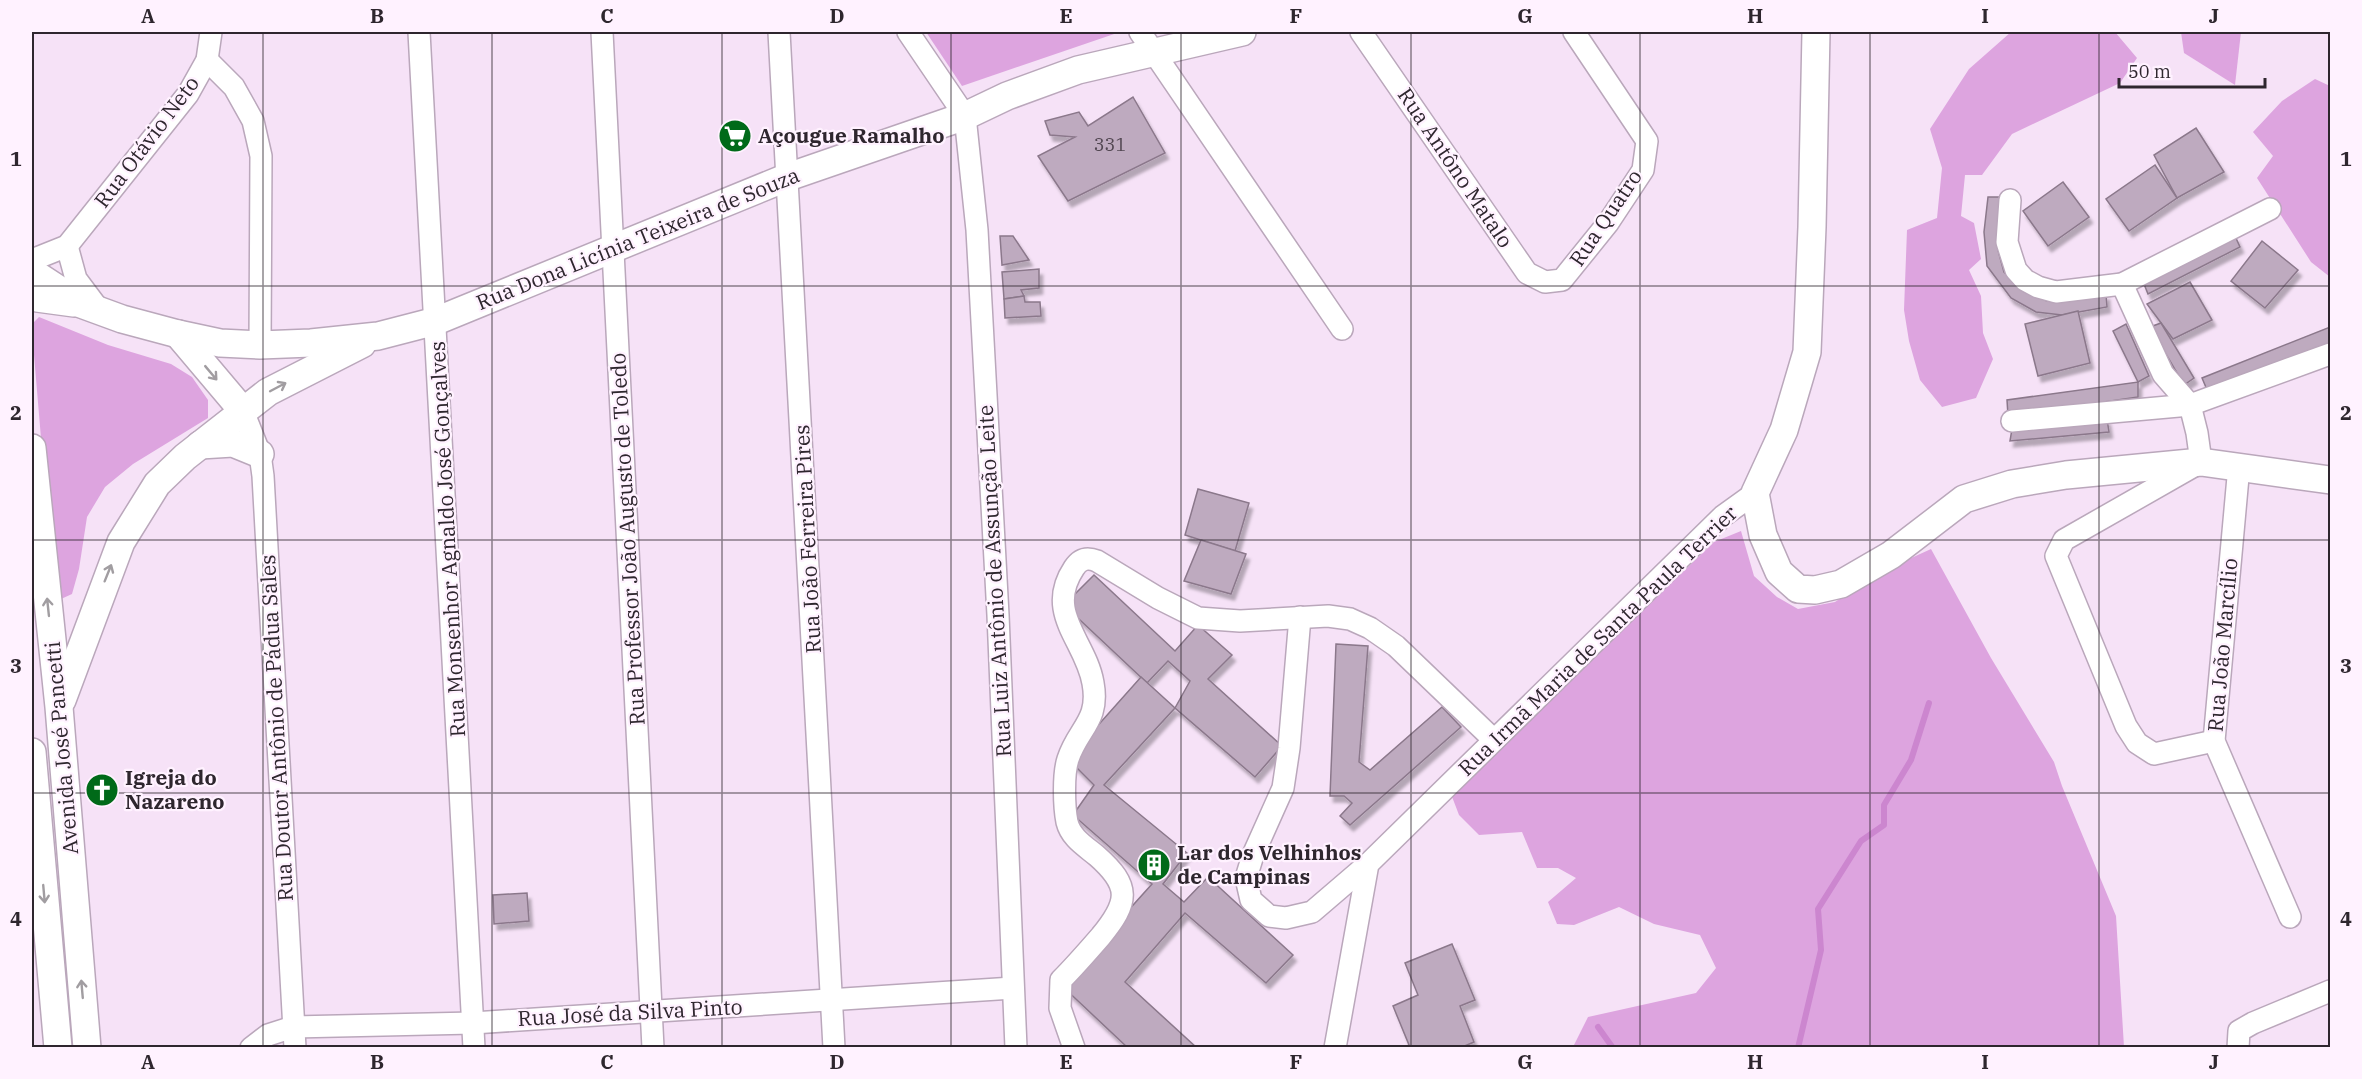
<svg xmlns="http://www.w3.org/2000/svg" width="2362" height="1079" viewBox="0 0 2362 1079" font-family="'IBM Plex Serif',serif">
<style>
.green{fill:#dda4df}
.lines{fill:none;stroke-linecap:round;stroke-linejoin:round}
.stream{stroke:#cc86cf;stroke-width:6}
.building{fill:#beaabf;stroke:#8b788b;stroke-width:1.5;filter:url(#shadow)}
.minor-casing{stroke:#baa7bb;stroke-width:24}
.major-casing{stroke:#baa7bb;stroke-width:30}
.minor{stroke:#fff;stroke-width:21}
.major{stroke:#fff;stroke-width:27}
.oneway{stroke:#a19da1}
.grid{fill:none;stroke:#2e262e;stroke-width:1.5;stroke-opacity:0.55}
.labels{text-anchor:middle;stroke-width:4.5;stroke-linejoin:round;paint-order:stroke}
.number-label{font-size:18px;fill:#524752}
.poi-label{font-size:21px;font-weight:bold;fill:#2e262e;stroke:#fff2ff;text-anchor:start}
.street-label{font-size:21px;fill:#2e262e;stroke:#fff2ff}
.neatline{fill:none;stroke:#2e262e;stroke-width:2}
.grid-label{font-size:20px;text-anchor:middle;font-weight:bold;fill:#2e262e}
</style>
<defs>
<filter id="shadow"><feDropShadow dx="3.5" dy="6" stdDeviation="1.5" flood-color="#0004"/></filter>
</defs>
<rect width="100%" height="100%" fill="#f6e2f7"/>
<g class="green">
<polygon points="926,32 1120,32 962,86"/>
<polygon points="2011,32 2115,32 2137,58 2120,83 2012,134 1982,175 1965,175 1961,216 1974,223 1981,259 1969,270 1981,296 1983,333 1993,359 1976,398 1942,407 1920,380 1909,341 1904,310 1907,230 1937,218 1942,168 1930,129 1969,69"/>
<polygon points="2181,32 2241,32 2235,85 2184,53"/>
<polygon points="2315,79 2330,86 2330,277 2311,262 2257,178 2273,156 2253,132 2282,101"/>
<polygon points="39,317 108,345 171,364 192,377 208,400 208,418 133,464 105,487 87,517 79,569 72,594 61,599 54,593 32,331 32,324"/>
<polygon points="1741,531 1754,576 1777,597 1798,609 1835,602 1874,575 1931,549 1991,658 2054,762 2062,786 2116,916 2124,1047 1573,1047 1588,1017 1696,993 1716,968 1700,935 1654,924 1619,907 1574,925 1557,924 1548,902 1576,878 1558,868 1537,868 1522,832 1479,835 1459,815 1451,794 1714,542"/>
</g>
<g class="lines">
<g class="stream">
<polyline points="1598,1027 1613,1048"/>
<polyline points="1798,1048 1821,950 1818,909 1861,841 1884,825 1884,805 1911,760 1929,703"/>
</g>
</g>
<g class="building">
<polygon points="1133,97 1165,153 1068,201 1038,156 1075,137 1050,135 1045,121 1079,112 1088,126"/>
<polygon points="2196,128 2224,172 2177,198 2154,155"/>
<polygon points="2155,165 2177,198 2129,231 2106,199"/>
<polygon points="2063,182 2089,217 2048,246 2023,211"/>
<polygon points="1988,197 2002,197 1998,250 2004,272 2023,291 2047,301 2106,294 2107,307 2062,315 2036,312 2011,298 1987,266 1984,232"/>
<polygon points="1000,236 1013,236 1029,260 1002,265"/>
<polygon points="2235,236 2240,247 2148,294 2144,284"/>
<polygon points="2262,241 2298,270 2265,308 2231,281"/>
<polygon points="1039,269 1039,288 1021,290 1024,296 1004,299 1002,272"/>
<polygon points="2190,282 2212,320 2173,339 2147,304"/>
<polygon points="1024,296 1025,302 1040,302 1041,316 1005,318 1004,299"/>
<polygon points="2078,311 2090,363 2038,376 2025,324"/>
<polygon points="2161,323 2194,378 2184,385 2150,327"/>
<polygon points="2126,324 2149,376 2138,382 2113,331"/>
<polygon points="2330,327 2330,344 2208,392 2202,378"/>
<polygon points="2138,382 2138,397 2008,416 2007,400"/>
<polygon points="2107,419 2109,432 2010,441 2012,429"/>
<polygon points="1198,489 1249,503 1235,551 1185,535"/>
<polygon points="1201,540 1246,554 1231,594 1184,581"/>
<polygon points="1094,575 1175,651 1198,625 1232,655 1208,679 1282,746 1255,777 1175,708 1190,681 1168,661 1147,683 1064,605"/>
<polygon points="1336,644 1368,646 1359,762 1370,770 1442,707 1461,727 1350,825 1340,816 1352,803 1344,796 1330,796"/>
<polygon points="1141,677 1175,708 1104,785 1187,853 1163,884 1184,902 1208,877 1293,955 1266,983 1185,913 1125,982 1197,1048 1128,1048 1061,985 1152,884 1073,815 1094,785 1068,759"/>
<polygon points="527,893 529,921 494,924 493,895"/>
<polygon points="1452,944 1475,1000 1460,1006 1474,1042 1460,1048 1403,1048 1409,1045 1393,1006 1418,995 1405,963"/>
</g>
<g class="lines">
<g class="minor-casing">
<g id="minor">
<polyline points="419,32 474,1048"/>
<polyline points="602,32 653,1048"/>
<polyline points="779,32 834,1048"/>
<polyline points="908,32 965,116 977,230 998,615 1016,1048"/>
<polyline points="1140,32 1342,329"/>
<polyline points="1361,32 1527,273 1545,282 1562,280 1608,223 1643,170 1647,141 1574,32"/>
<polyline points="207,60 234,87 253,121 261,156 260,345"/>
<polyline points="2010,200 2007,242 2016,270 2025,280 2038,287 2056,292 2122,284 2270,209"/>
<polyline points="67,246 76,279 100,311"/>
<polyline points="32,260 67,246 188,94 207,60 211,32"/>
<polyline points="2122,284 2163,374 2190,405 2197,433 2201,462 2064,540 2056,556 2126,726 2137,743 2154,754 2214,741"/>
<polyline points="243,411 260,454 263,476 295,1048"/>
<polyline points="2012,421 2190,405 2330,354"/>
<polyline points="2239,466 2214,741 2290,917"/>
<polyline points="1300,617 1289,748 1283,788 1253,855 1246,878 1251,900 1269,916 1286,918 1312,912 1368,864"/>
<polyline points="251,1048 268,1035 293,1027 473,1023 1013,988"/>
<path d="M1074,1048L1060,1008L1061,980C1075,966 1088,951 1101,936C1129,902 1131,886 1097,856C1085,846 1071,838 1067,822C1064,807 1063,774 1068,759C1078,728 1100,721 1093,683C1086,641 1044,613 1074,568C1080,559 1087,557 1097,561L1158,598L1198,618L1240,621L1328,616L1350,619L1370,628L1396,646L1494,740"/>
<polyline points="1335,1048 1368,864 1723,516 1755,493"/>
<polyline points="2238,1048 2239,1031 2253,1023 2330,991"/>
</g>
</g>
<g class="major-casing">
<g id="major">
<polyline points="1816,32 1812,227 1807,352 1784,430 1755,493 1763,535 1779,572 1798,589 1815,590 1841,584 1891,555 1964,499 2012,484 2066,475 2201,462 2330,480"/>
<polyline points="32,272 81,304 122,319 178,334 220,343 260,345 311,343 378,336 436,321 788,177 965,116 1007,96 1078,70 1242,32"/>
<polyline points="32,295 37,298 74,303"/>
<polyline points="178,334 243,411"/>
<polyline points="200,445 233,443 260,454"/>
<polyline points="32,448 59,707 87,1048"/>
<polyline points="62,700 121,542 157,484 185,457 268,392 362,344"/>
<polyline points="32,752 58,1048"/>
</g>
</g>
<use href="#minor" class="minor"/>
<use href="#major" class="major"/>
</g>
<defs><path id="oneway-shaft" d="M-6 0H5M1.5-3L5.5 0L1.5 3" fill="none" stroke-width="1.6" stroke-linecap="round" stroke-linejoin="round" transform="scale(1.5)"/></defs>
<g class="oneway">
<use href="#oneway-shaft" transform="translate(211 373) rotate(50)"/>
<use href="#oneway-shaft" transform="translate(278 387) rotate(-28)"/>
<use href="#oneway-shaft" transform="translate(108 573) rotate(-68)"/>
<use href="#oneway-shaft" transform="translate(48 607) rotate(-96)"/>
<use href="#oneway-shaft" transform="translate(44 894) rotate(85)"/>
<use href="#oneway-shaft" transform="translate(82 989) rotate(-95)"/>
</g>
<path class="grid" d="M263,32V1048M492,32V1048M722,32V1048M951,32V1048M1181,32V1048M1411,32V1048M1640,32V1048M1870,32V1048M2099,32V1048M32,286H2330M32,540H2330M32,793H2330"/>
<defs>
<g id="supermarket-disc" transform="scale(1.725)"><circle r="9.5" fill="#006a19" stroke="#fff2ff"/><path d="M-6-5.5h2.5l.6 2H6L4.5 2H-2.5L-4.4-4H-6ZM-1.5 3.2a1.3 1.3 0 1 0 .1 0ZM3 3.2a1.3 1.3 0 1 0 .1 0Z" fill="#fff"/></g>
<g id="church-disc" transform="scale(1.725)"><circle r="9.5" fill="#006a19" stroke="#fff2ff"/><path d="M-1.2-6h2.4v3.5h3.3v2.4h-3.3V6h-2.4V-.1h-3.3v-2.4h3.3Z" fill="#fff"/></g>
<g id="building-disc" transform="scale(1.725)"><circle r="9.5" fill="#006a19" stroke="#fff2ff"/><path d="M-4-6H4V6H1V3H-1V6H-4ZM-2.5-4.3h1.7v1.8h-1.7ZM.8-4.3h1.7v1.8H.8ZM-2.5-1h1.7V.8h-1.7ZM.8-1h1.7V.8H.8Z" fill="#fff"/></g>
</defs>
<g fill-rule="evenodd">
<use href="#supermarket-disc" x="735" y="136"/>
<use href="#church-disc" x="102" y="790"/>
<use href="#building-disc" x="1154" y="865"/>
</g>
<g class="labels">
<g class="number-label">
<text x="1110" y="151">331</text>
</g>
<g class="poi-label">
<text x="758" y="143">Açougue Ramalho</text>
<text x="125" y="785">Igreja do<tspan x="125" dy="24">Nazareno</tspan></text>
<text x="1177" y="860">Lar dos Velhinhos<tspan x="1177" dy="24">de Campinas</tspan></text>
</g>
<g class="street-label">
<text transform="translate(147 142) rotate(-53)" y="7">Rua Otávio Neto</text>
<text transform="translate(1455 168) rotate(56)" y="7">Rua Antôno Matalo</text>
<text transform="translate(1606 218) rotate(-56)" y="7">Rua Quatro</text>
<text transform="translate(638 239) rotate(-22)" y="7">Rua Dona Licínia Teixeira de Souza</text>
<text transform="translate(448 539) rotate(-93)" y="7">Rua Monsenhor Agnaldo José Gonçalves</text>
<text transform="translate(628 539) rotate(-93)" y="7">Rua Professor João Augusto de Toledo</text>
<text transform="translate(808 539) rotate(-93)" y="7">Rua João Ferreira Pires</text>
<text transform="translate(995 581) rotate(-93)" y="7">Rua Luiz Antônio de Assunção Leite</text>
<text transform="translate(1598 641) rotate(-44)" y="7">Rua Irmã Maria de Santa Paula Terrier</text>
<text transform="translate(2223 645) rotate(-85)" y="7">Rua João Marcílio</text>
<text transform="translate(277 728) rotate(-93)" y="7">Rua Doutor Antônio de Pádua Sales</text>
<text transform="translate(62 748) rotate(-95)" y="7">Avenida José Pancetti</text>
<text transform="translate(630 1013) rotate(-3)" y="7">Rua José da Silva Pinto</text>
</g>
</g>
<rect width="2362" height="1079" fill="none" stroke="#fff2ff" stroke-width="66"/>
<path d="M2119 78v9h146v-9" fill="none" stroke="#2e262e" stroke-width="3"/>
<text x="2128" y="78" font-size="18" fill="#2e262e" stroke="#fff2ff" stroke-width="4.5" paint-order="stroke">50 m</text>
<rect x="33" y="33" width="2296" height="1013" class="neatline"/>
<g class="grid-label">
<text x="148" y="23">A</text>
<text x="377" y="23">B</text>
<text x="607" y="23">C</text>
<text x="837" y="23">D</text>
<text x="1066" y="23">E</text>
<text x="1296" y="23">F</text>
<text x="1525" y="23">G</text>
<text x="1755" y="23">H</text>
<text x="1985" y="23">I</text>
<text x="2214" y="23">J</text>
<text x="16" y="166">1</text>
<text x="2346" y="166">1</text>
<text x="16" y="420">2</text>
<text x="2346" y="420">2</text>
<text x="16" y="673">3</text>
<text x="2346" y="673">3</text>
<text x="16" y="926">4</text>
<text x="2346" y="926">4</text>
<text x="148" y="1069">A</text>
<text x="377" y="1069">B</text>
<text x="607" y="1069">C</text>
<text x="837" y="1069">D</text>
<text x="1066" y="1069">E</text>
<text x="1296" y="1069">F</text>
<text x="1525" y="1069">G</text>
<text x="1755" y="1069">H</text>
<text x="1985" y="1069">I</text>
<text x="2214" y="1069">J</text>
</g>
</svg>
